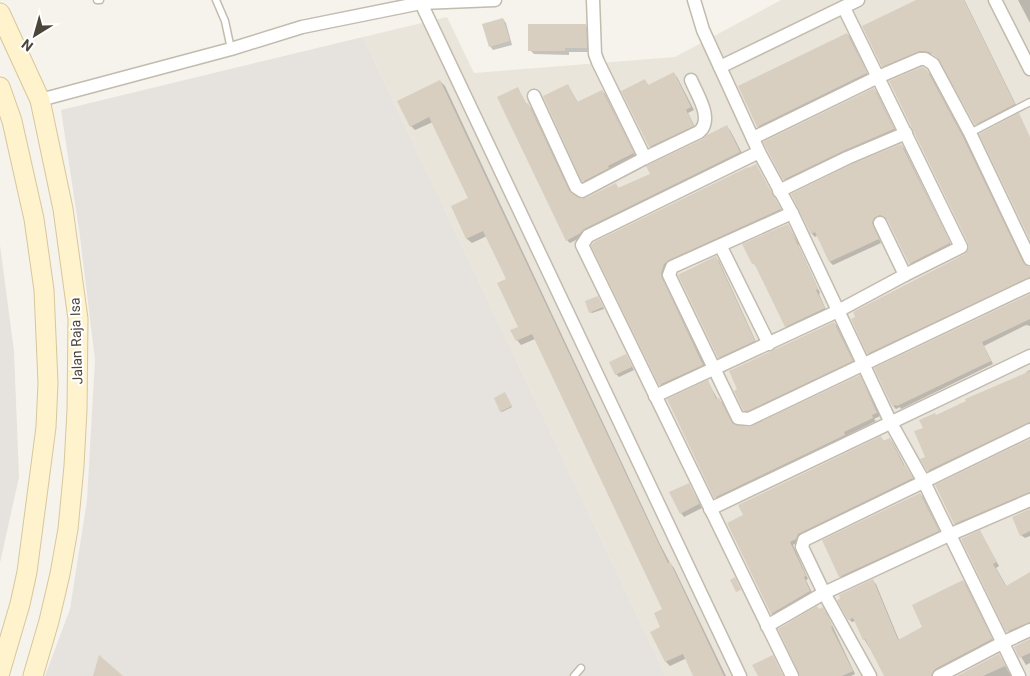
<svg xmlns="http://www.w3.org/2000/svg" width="1030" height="676" viewBox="0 0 1030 676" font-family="Roboto,sans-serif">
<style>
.residential{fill:#eae5da}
.industrial{fill:#e6e2dd}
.shadow{fill:#0003}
.building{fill:#d8cfc1}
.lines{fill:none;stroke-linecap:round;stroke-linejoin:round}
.service-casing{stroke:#c2bbae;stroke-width:9}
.minor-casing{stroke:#c2bbae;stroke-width:15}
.secondary-casing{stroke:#d6c79b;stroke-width:21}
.service{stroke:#fff;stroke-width:6}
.minor{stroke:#fff;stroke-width:12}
.secondary{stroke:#fff3cd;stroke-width:19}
.labels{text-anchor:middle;stroke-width:4;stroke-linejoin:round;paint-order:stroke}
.street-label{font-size:14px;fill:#4b4439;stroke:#fff}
</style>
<rect width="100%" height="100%" fill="#f6f3ec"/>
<polygon class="residential" points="781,0 1030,0 1030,676 666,676 363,37 447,17 474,73 675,57"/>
<g class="industrial">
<polygon points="363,37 666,676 45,676 70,609 87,500 95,360 80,237 61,110"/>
<polygon points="0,245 14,351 19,477 0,563"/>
</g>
<g class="shadow">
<polygon points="917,0 964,0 965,1 1017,107 979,127 940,59 933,54 923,53 886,69 883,66"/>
<polygon points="1018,0 1030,0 1030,23"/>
<polygon points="503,19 506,23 512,45 493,50 490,46"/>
<polygon points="585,25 590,30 591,52 569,52 569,55 534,54 530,50"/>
<polygon points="847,34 850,37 869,77 761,130 758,126"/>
<polygon points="926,71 930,74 966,141 1025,265 1030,269 1030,280 871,356 868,353 965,255 970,248"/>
<polygon points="674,74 677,77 694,110 688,113 696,129 653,150 650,146 645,81 649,86"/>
<polygon points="440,81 445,86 660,544 670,563 674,568 726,676 695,676 687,658 670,666 666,662 652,632 662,627 663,609 535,339 521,345 517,340 519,327 507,279 487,236 472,243 467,239 452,207 469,199 433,122 415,130 411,126"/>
<polygon points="568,85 578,103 602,91 605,94 636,157 610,169 611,171 587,184 584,181"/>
<polygon points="518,89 527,105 531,108 571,193 581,200 586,199 615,184 619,189 652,174 727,127 730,130 743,155 570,243 567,240"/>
<polygon points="874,89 877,93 896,132 787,182 784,179"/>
<polygon points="901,145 904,148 952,247 913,266 910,263 889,221 884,217 876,221 874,227 881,243 833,265 830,262 818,235 815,237 812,234 793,195"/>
<polygon points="756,166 783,213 664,276 664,282 706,368 664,388 660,384 593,246"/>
<polygon points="788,225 799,245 798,245 820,293 819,294 827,312 789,329 786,326 756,266 753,263"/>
<polygon points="716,258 719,261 757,344 722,360 719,357 680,274"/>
<polygon points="1030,295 1030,326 1026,325 984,346 993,364 901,409 900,407 896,409 893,406"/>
<polygon points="599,299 604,309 592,313 590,312"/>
<polygon points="834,323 837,326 855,364 748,413 744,410"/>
<polygon points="626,355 634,370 619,377 616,374"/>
<polygon points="1030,370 1030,425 931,473 928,470 924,428 936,416 1027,373 1026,372"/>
<polygon points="859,377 862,380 880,416 874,419 876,421 846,436 848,439 719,500 715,497 708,382 718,400 722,402 734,426 749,428"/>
<polygon points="506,395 512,407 502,412 501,411"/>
<polygon points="881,438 884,441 890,439 893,443 905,466 915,482 793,545 808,579 806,580 813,595 775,617 772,614 728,524"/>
<polygon points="1030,440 1030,495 958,527 955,523"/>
<polygon points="689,485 702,508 684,517 681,513"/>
<polygon points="920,494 923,497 941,534 843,580 840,577"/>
<polygon points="1030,509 1030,536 1025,538 1021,535"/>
<polygon points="980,532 999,566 996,568 1007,587 1030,574 1030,626 1011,634 1008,631"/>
<polygon points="873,581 876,584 899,640 924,627 963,581 966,585 994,643 936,676 887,676 864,639 855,621 852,622 849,619"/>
<polygon points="819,610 826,612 855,674 851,676 800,676"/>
<polygon points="1030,640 1030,663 1026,665 1015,647"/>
<polygon points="999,655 1011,676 959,676"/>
</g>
<g class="building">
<polygon points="916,0 964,0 1015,104 975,125 937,57 929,52 920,51 882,67 862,26"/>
<polygon points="503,18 510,41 489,47 482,24"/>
<polygon points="528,24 586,24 587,48 565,48 565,51 528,51"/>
<polygon points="847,33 867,73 757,127 738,86"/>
<polygon points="922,67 927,70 963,137 1023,262 1030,267 1030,277 867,354 851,319 855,317 853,312 965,254 969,248 968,243 889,81"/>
<polygon points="674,72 691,107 686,110 694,126 649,147 621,91 645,79 648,85"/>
<polygon points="440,80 656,538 668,563 670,562 724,676 693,676 683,654 665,662 650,632 660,627 654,613 662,609 532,334 516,341 510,330 518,327 497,283 506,279 483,231 466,239 451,206 468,198 436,132 429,117 410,127 397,101"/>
<polygon points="568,84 577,102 602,90 634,153 608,166 609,168 582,182 543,96"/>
<polygon points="518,87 526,104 528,103 569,190 581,199 586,198 616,183 618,188 650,174 646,166 703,139 707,135 727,125 740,152 584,229 579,234 566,241 497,97"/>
<polygon points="874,88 894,129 843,151 783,180 763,142"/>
<polygon points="1019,113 1030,137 1030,240 979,134"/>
<polygon points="901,144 950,243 909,264 887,219 880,215 874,218 872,223 879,239 829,262 815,232 811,234 791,194 850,165"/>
<polygon points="756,164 781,209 669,260 664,264 661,273 662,278 703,365 659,385 591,246 594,242 748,167 748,168"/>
<polygon points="788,224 818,289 816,290 825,308 785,327 754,263 752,264 742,244"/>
<polygon points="716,256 755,341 718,358 678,275"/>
<polygon points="1030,294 1030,319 982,342 991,361 897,406 896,405 892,406 874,368"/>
<polygon points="598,296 603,307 589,313 585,301"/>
<polygon points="834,322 853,361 748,411 743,410 734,391 737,389 729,371"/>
<polygon points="626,354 632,367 615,375 609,362"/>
<polygon points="1030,371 1030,422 927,471 920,459 925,457 914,431 923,428 919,420 935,413 936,415 966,401 965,399"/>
<polygon points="860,375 877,413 872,415 873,418 844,432 845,435 714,498 667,399 708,380 716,399 719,398 733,424 749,427"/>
<polygon points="505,392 512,406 500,412 494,398"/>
<polygon points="881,436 883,441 890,438 904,466 905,465 913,478 798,534 796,539 790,542 806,576 804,577 810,591 771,614 727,523 743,515 738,505"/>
<polygon points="1030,439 1030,492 954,524 935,485"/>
<polygon points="689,483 699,504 680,514 669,492"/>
<polygon points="920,493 939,531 839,577 822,540"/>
<polygon points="1030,509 1030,531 1020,536 1012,517"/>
<polygon points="980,530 997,562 993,564 1006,586 1030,572 1030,622 1006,632 961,539"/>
<polygon points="735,577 741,590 736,592 730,580"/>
<polygon points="873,579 898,640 922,627 912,605 963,580 992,639 935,669 931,676 884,676 865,639 863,640 853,618 848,620 837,600 840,599 839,595"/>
<polygon points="817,606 819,609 823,607 833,626 831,627 853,671 842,676 800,676 778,629"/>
<polygon points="1030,639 1030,653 1019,658 1014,647"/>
<polygon points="999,654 1005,666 983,676 957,676"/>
<polygon points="99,655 123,676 93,676"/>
<polygon points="773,655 783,676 758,676 752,665"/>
</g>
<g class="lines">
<g class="service-casing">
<g id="service">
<polyline points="97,0 100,0"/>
<polyline points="216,0 225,21 231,49"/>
<polyline points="970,133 1030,102"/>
<polyline points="574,676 581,668"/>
</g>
</g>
<g class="minor-casing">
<g id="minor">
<polyline points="593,0 595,54 598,62 645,158"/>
<polyline points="694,0 703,30 759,152 792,213 891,423 924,482 1019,676"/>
<polyline points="995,0 1030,69"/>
<polyline points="421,3 740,676"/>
<polyline points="720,67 858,0"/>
<path d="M534,96L576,187L582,191L645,158L699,132C714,119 697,95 691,80"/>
<polyline points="40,100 231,49 302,27 421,3 495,0"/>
<polyline points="753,138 878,77 920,59 925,59 933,64 970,133 1030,259"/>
<polyline points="759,152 588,236 582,245 792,676"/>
<polyline points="779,191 847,158 906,133"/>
<polyline points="792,213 672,267 669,275 738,418 749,419 1030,285"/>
<polyline points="880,223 905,275"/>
<polyline points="721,247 769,344"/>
<polyline points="655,396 838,311 905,275 961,247 844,8"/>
<polyline points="710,509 1030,356"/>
<polyline points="767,626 824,593 949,535 1030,500"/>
<polyline points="870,676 824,593 802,547 804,540 1030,430"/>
<polyline points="939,676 1002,643 1030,630"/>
</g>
</g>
<g class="secondary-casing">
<g id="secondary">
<polyline points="0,13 40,100 63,209 78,319 77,410 74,466 68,529 60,574 49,621 33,676"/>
<polyline points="0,87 12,121 34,219 44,290 48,383 46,427 27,572 20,604 0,672"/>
</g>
</g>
<use href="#service" class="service"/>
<use href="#minor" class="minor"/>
<use href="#secondary" class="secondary"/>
</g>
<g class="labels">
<g class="street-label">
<text transform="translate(76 341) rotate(-92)" y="5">Jalan Raja Isa</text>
</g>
</g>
<g transform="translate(35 35) rotate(217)" stroke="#ffffff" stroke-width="4" paint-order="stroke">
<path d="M0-4L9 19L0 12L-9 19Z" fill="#4b4439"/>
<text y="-8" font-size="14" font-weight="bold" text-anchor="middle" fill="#4b4439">N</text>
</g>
</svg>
